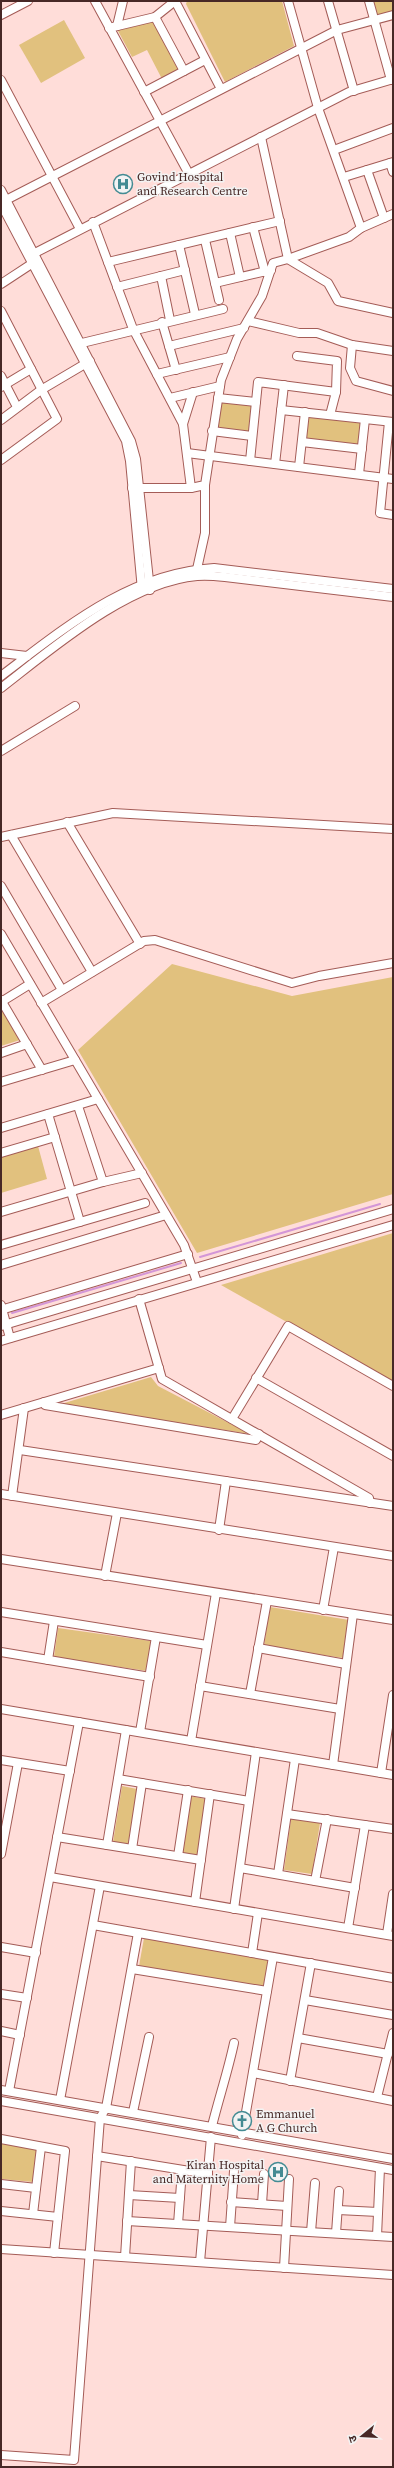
<svg xmlns="http://www.w3.org/2000/svg" width="394" height="2468" viewBox="0 0 394 2468" font-family="'Source Serif 4','Noto Sans Devanagari',serif">
<style>
.green{fill:#e1c17e}
.lines{fill:none;stroke-linecap:round;stroke-linejoin:round}
.stream{stroke:#d396d7;stroke-width:2}
.minor-casing{stroke:#a45c57;stroke-width:10}
.minor{stroke:#fff;stroke-width:8}
.labels{text-anchor:middle;stroke-width:3;stroke-linejoin:round;paint-order:stroke}
.poi-label{font-size:12px;fill:#472826;stroke:#f3f3f3;text-anchor:start}
</style>
<rect width="100%" height="100%" fill="#ffddd9"/>
<g class="green">
<polygon points="187,1 282,1 294,46 225,82 186,4"/>
<polygon points="373,1 393,1 393,11 377,16"/>
<polygon points="64,20 85,58 41,83 19,45"/>
<polygon points="155,21 181,68 162,79 147,50 132,57 117,29"/>
<polygon points="220,401 253,406 249,433 216,428"/>
<polygon points="308,416 362,422 359,446 306,440"/>
<polygon points="172,964 292,996 393,977 393,1194 197,1253 78,1050"/>
<polygon points="1,1008 20,1040 1,1046"/>
<polygon points="38,1146 47,1179 1,1193 1,1157"/>
<polygon points="393,1233 393,1382 221,1285"/>
<polygon points="151,1377 158,1386 250,1434 61,1404"/>
<polygon points="270,1607 349,1620 343,1658 264,1646"/>
<polygon points="58,1628 151,1641 147,1671 54,1657"/>
<polygon points="122,1786 137,1789 128,1844 113,1842"/>
<polygon points="189,1796 206,1799 197,1856 181,1853"/>
<polygon points="291,1819 320,1823 312,1874 284,1870"/>
<polygon points="144,1938 268,1960 263,1988 139,1966"/>
<polygon points="1,2143 38,2149 33,2182 1,2179"/>
</g>
<g class="lines">
<g class="stream">
<polyline points="200,1257 380,1204"/>
<polyline points="12,1313 181,1263"/>
</g>
<g class="minor-casing">
<g id="minor">
<polyline points="95,1 189,174"/>
<polyline points="175,1 221,89"/>
<polyline points="288,1 318,108 361,228"/>
<polyline points="328,1 354,91"/>
<polyline points="369,1 391,80"/>
<polyline points="1,15 28,1"/>
<polyline points="155,17 184,71"/>
<polyline points="117,26 123,1"/>
<polyline points="109,28 155,17 175,1"/>
<polyline points="1,80 80,229"/>
<polyline points="144,92 205,60"/>
<polyline points="334,150 393,128"/>
<polyline points="390,163 393,172"/>
<polyline points="367,170 384,218"/>
<polyline points="344,177 393,162"/>
<polyline points="1,190 131,441 136,459 150,590"/>
<polyline points="6,200 337,30 393,15"/>
<polyline points="1,204 126,441 130,461 142,590"/>
<polyline points="393,214 361,228 349,237 288,259 328,283 338,301 393,313"/>
<polyline points="93,222 133,329 183,424 191,488"/>
<polyline points="253,227 265,272"/>
<polyline points="230,233 240,277"/>
<polyline points="205,240 219,300"/>
<polyline points="179,245 195,314"/>
<polyline points="31,255 349,92 393,79"/>
<polyline points="108,262 280,221"/>
<polyline points="161,276 170,320"/>
<polyline points="215,283 271,270"/>
<polyline points="1,284 36,261"/>
<polyline points="117,287 185,270"/>
<polyline points="1,311 57,419 1,460"/>
<polyline points="248,321 299,333 317,333 352,345 393,351"/>
<polyline points="162,322 176,370"/>
<polyline points="82,343 223,309"/>
<polyline points="352,345 350,368 356,381 393,391"/>
<polyline points="169,346 244,328"/>
<polyline points="297,356 337,361 336,392 330,415"/>
<polyline points="157,374 230,357"/>
<polyline points="1,376 17,407"/>
<polyline points="1,387 31,369"/>
<polyline points="170,398 220,386"/>
<polyline points="218,398 256,402"/>
<polyline points="281,410 393,422"/>
<polyline points="1,420 41,390 90,361"/>
<polyline points="389,422 380,513 393,515"/>
<polyline points="183,424 193,392"/>
<polyline points="212,431 252,436"/>
<polyline points="302,442 362,449"/>
<polyline points="187,453 393,479"/>
<polyline points="250,461 258,382 336,392"/>
<polyline points="275,464 284,385"/>
<polyline points="299,467 305,412"/>
<polyline points="359,474 365,419"/>
<polyline points="132,488 191,488 205,485 221,380 237,339 262,296 273,263 288,259 261,137"/>
<polyline points="197,569 205,533 205,485"/>
<polyline points="1,653 27,656"/>
<path d="M1,676C66,627 130,573 214,568L393,589"/>
<path d="M1,688C54,647 129,582 197,576C206,575 216,576 225,577L393,597"/>
<polyline points="1,751 75,706"/>
<polyline points="67,822 140,944"/>
<polyline points="11,835 92,972"/>
<polyline points="1,837 113,813 393,829"/>
<polyline points="1,886 62,990"/>
<polyline points="1,934 184,1245 197,1282"/>
<polyline points="1,1000 42,1070"/>
<polyline points="1,1002 30,984"/>
<polyline points="41,1003 144,941 155,940 292,983 319,976 393,963"/>
<polyline points="1,1053 27,1044"/>
<polyline points="1,1082 75,1060"/>
<polyline points="78,1106 103,1182"/>
<polyline points="48,1114 80,1222"/>
<polyline points="1,1128 98,1099"/>
<polyline points="1,1153 55,1137"/>
<polyline points="1,1212 103,1182 142,1173"/>
<polyline points="1,1245 145,1203"/>
<polyline points="1,1265 166,1215"/>
<polyline points="139,1299 162,1379 369,1498 370,1503"/>
<polyline points="1,1305 10,1338"/>
<polyline points="1,1310 188,1254"/>
<polyline points="1,1326 393,1209"/>
<polyline points="1,1341 393,1225"/>
<polyline points="256,1378 393,1456"/>
<polyline points="44,1402 45,1405 256,1440 259,1434"/>
<polyline points="1,1415 159,1368"/>
<polyline points="232,1419 288,1326 393,1386"/>
<polyline points="20,1450 393,1506"/>
<polyline points="1,1494 393,1556"/>
<polyline points="12,1496 24,1408"/>
<polyline points="219,1530 226,1481"/>
<polyline points="1,1559 393,1620"/>
<polyline points="105,1576 117,1513"/>
<polyline points="323,1610 334,1547"/>
<polyline points="1,1612 207,1645"/>
<polyline points="258,1648 346,1664"/>
<polyline points="1,1652 150,1677"/>
<polyline points="48,1660 54,1621"/>
<polyline points="200,1686 340,1709"/>
<polyline points="250,1694 267,1601"/>
<polyline points="1,1709 393,1775"/>
<polyline points="140,1732 156,1637"/>
<polyline points="191,1741 216,1593"/>
<polyline points="1,1760 70,1771"/>
<polyline points="333,1765 353,1614"/>
<polyline points="381,1773 393,1695"/>
<polyline points="118,1779 249,1801"/>
<polyline points="287,1814 393,1829"/>
<polyline points="57,1837 201,1860"/>
<polyline points="107,1845 126,1730"/>
<polyline points="132,1849 142,1783"/>
<polyline points="1,1854 18,1763"/>
<polyline points="178,1856 188,1790"/>
<polyline points="240,1868 355,1888"/>
<polyline points="278,1874 295,1759"/>
<polyline points="50,1877 393,1936"/>
<polyline points="315,1881 327,1819"/>
<polyline points="195,1902 210,1794"/>
<polyline points="234,1909 256,1752"/>
<polyline points="93,1925 393,1978"/>
<polyline points="348,1928 365,1825"/>
<polyline points="387,1934 393,1894"/>
<polyline points="1,1947 36,1953"/>
<polyline points="252,1953 258,1913"/>
<polyline points="132,1969 267,1991"/>
<polyline points="1,1994 27,1998"/>
<polyline points="305,2000 393,2015"/>
<polyline points="1,2031 20,2035"/>
<polyline points="298,2038 388,2054"/>
<polyline points="253,2073 393,2101"/>
<polyline points="290,2081 311,1963"/>
<polyline points="1,2090 393,2159"/>
<polyline points="9,2091 79,1722"/>
<polyline points="377,2097 393,2033"/>
<polyline points="60,2100 100,1886"/>
<polyline points="1,2101 393,2170"/>
<polyline points="133,2112 149,2037"/>
<path d="M212,2126C219,2098 228,2071 234,2043"/>
<polyline points="242,2135 273,1957"/>
<polyline points="1,2139 65,2151 54,2253"/>
<polyline points="97,2156 208,2174"/>
<polyline points="1,2184 36,2188"/>
<polyline points="129,2195 180,2198"/>
<polyline points="231,2202 287,2206"/>
<polyline points="262,2204 264,2174"/>
<polyline points="338,2210 378,2212"/>
<polyline points="1,2211 58,2217"/>
<polyline points="33,2214 41,2147"/>
<polyline points="127,2221 393,2237"/>
<polyline points="178,2224 182,2170"/>
<polyline points="230,2227 234,2171"/>
<polyline points="311,2232 315,2183"/>
<polyline points="336,2233 339,2191"/>
<polyline points="377,2236 380,2168"/>
<polyline points="1,2249 393,2275"/>
<polyline points="125,2257 131,2161"/>
<polyline points="200,2262 211,2137"/>
<polyline points="284,2268 289,2179"/>
<polyline points="1,2455 74,2460 100,2118 106,2108 138,1933"/>
</g>
</g>
<use href="#minor" class="minor"/>
</g>
<defs>
<g id="hospital-ring" transform="scale(1)"><circle r="9.5" fill="#f3f3f3" stroke="#448b93" stroke-width="1.5"/><path d="M-5-5h3v3.5h4V-5h3V5h-3V1.5h-4V5h-3Z" fill="#448b93"/></g>
<g id="church-ring" transform="scale(1)"><circle r="9.5" fill="#f3f3f3" stroke="#448b93" stroke-width="1.5"/><path d="M-1.2-6h2.4v3.5h3.3v2.4h-3.3V6h-2.4V-.1h-3.3v-2.4h3.3Z" fill="#448b93"/></g>
</defs>
<g fill-rule="evenodd">
<use href="#hospital-ring" x="123" y="184"/>
<use href="#church-ring" x="242" y="2121"/>
<use href="#hospital-ring" x="278" y="2172"/>
</g>
<g class="labels">
<g class="poi-label">
<text x="137" y="181">Govind Hospital<tspan x="137" dy="14">and Research Centre</tspan></text>
<text x="256" y="2118">Emmanuel<tspan x="256" dy="14">A G Church</tspan></text>
<text x="264" y="2169" text-anchor="end">Kiran Hospital<tspan x="264" dy="14">and Maternity Home</tspan></text>
</g>
</g>
<rect width="394" height="2468" fill="none" stroke="#472826" stroke-width="4"/>
<g transform="translate(362 2436) rotate(252)" stroke="#f3f3f3" stroke-width="3" paint-order="stroke">
<path d="M0-3L7 15L0 10L-7 15Z" fill="#472826"/>
<text y="-6" font-size="11" font-weight="bold" text-anchor="middle" fill="#472826">उ</text>
</g>
</svg>
